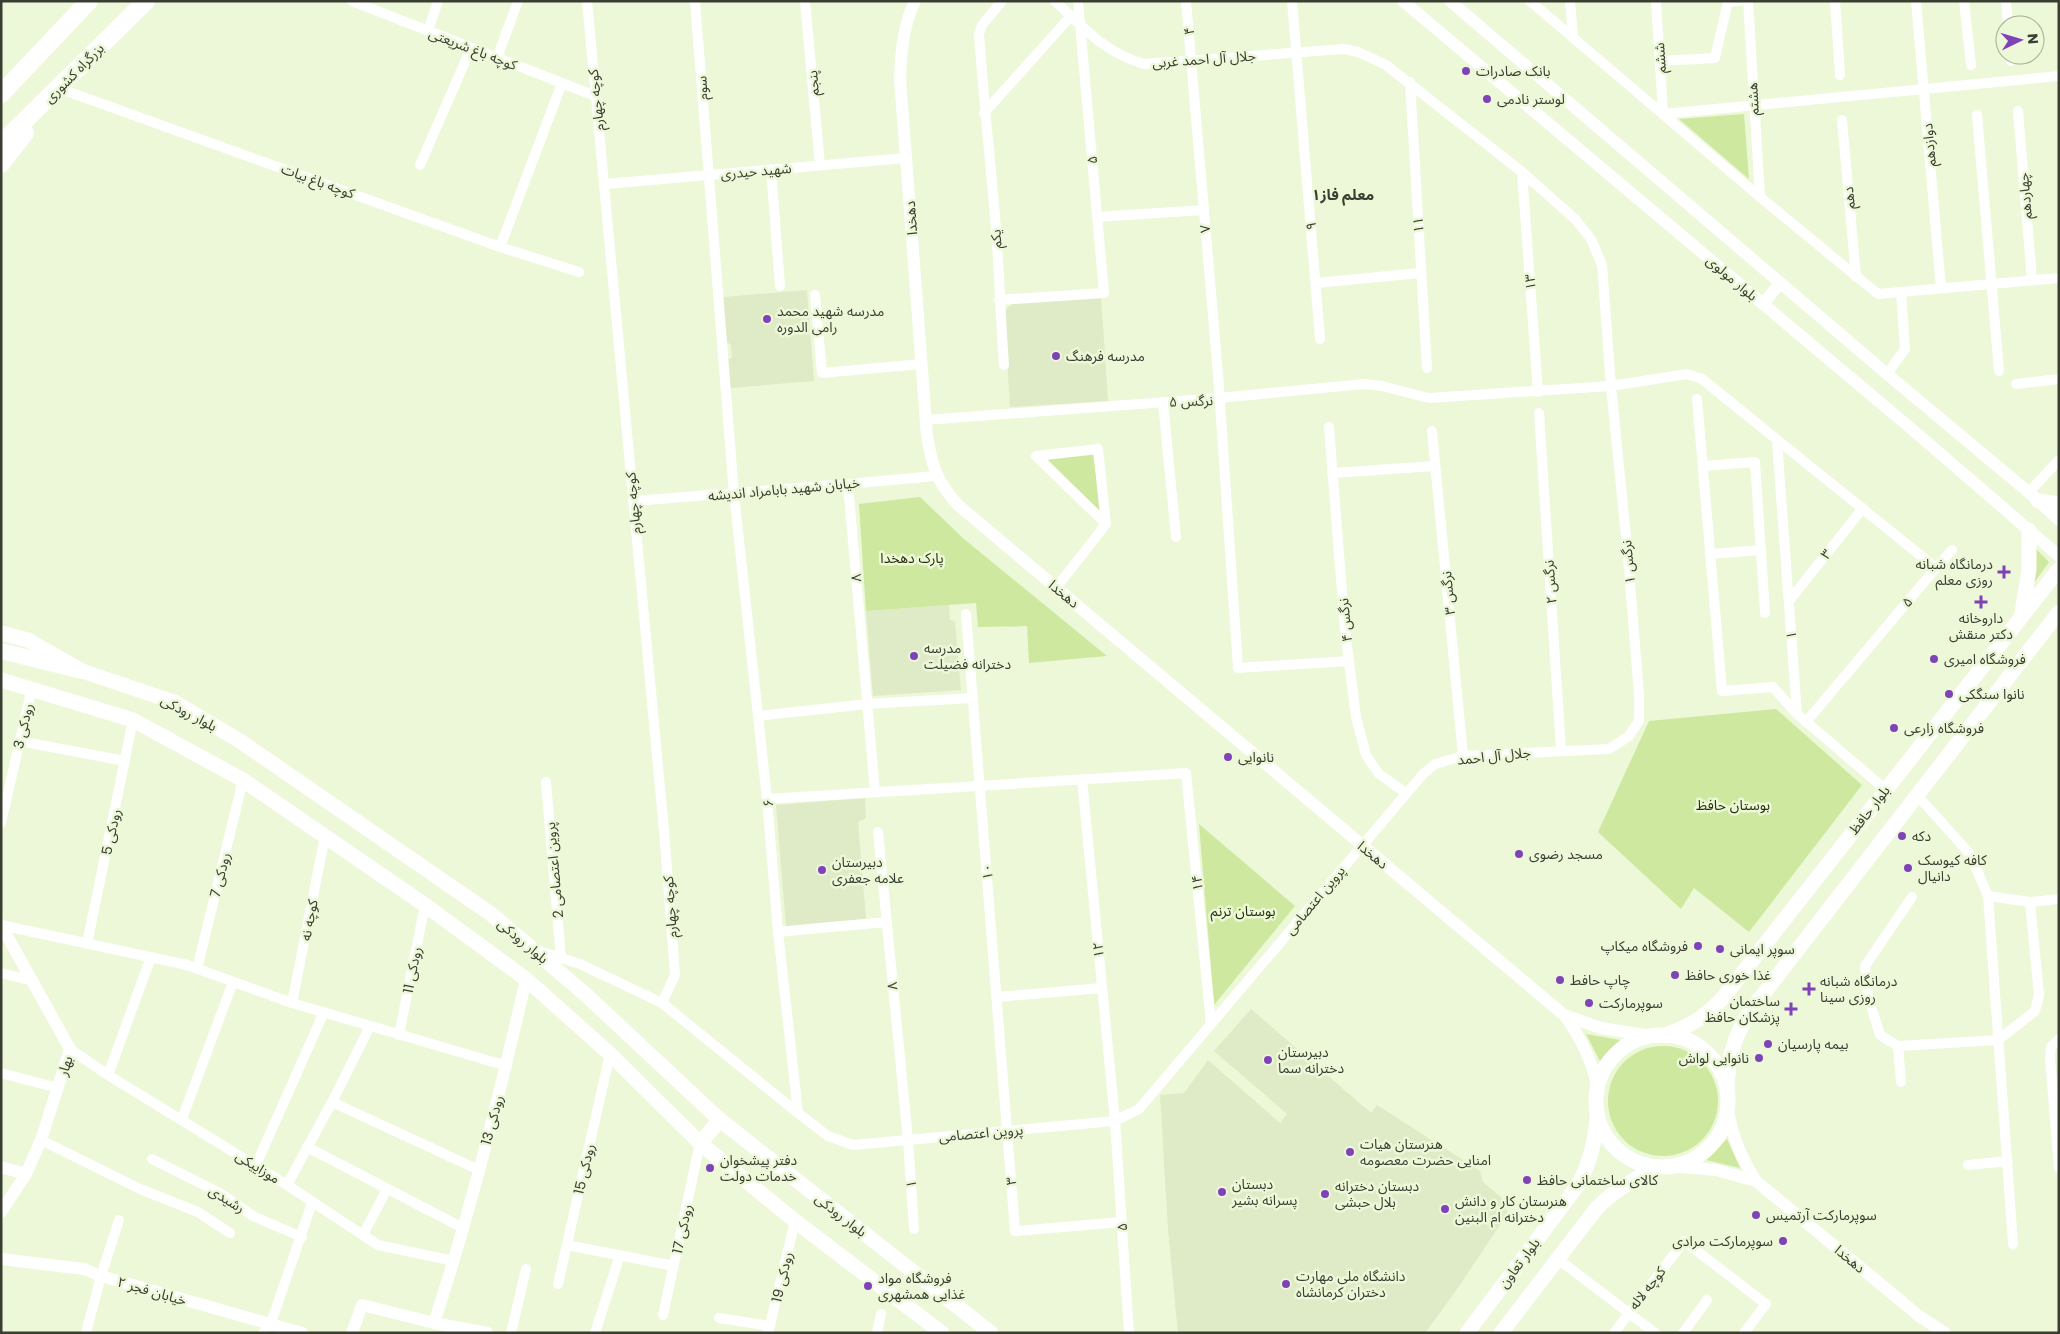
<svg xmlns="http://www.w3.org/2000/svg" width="2060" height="1334" viewBox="0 0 2060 1334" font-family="Poppins,'Noto Sans Arabic',sans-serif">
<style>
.built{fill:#deebc6}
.green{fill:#cee89f}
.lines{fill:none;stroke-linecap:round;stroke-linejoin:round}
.minor{stroke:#fff;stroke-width:10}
.tertiary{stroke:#fff;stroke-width:12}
.secondary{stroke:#fff;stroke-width:15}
.primary{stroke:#fff;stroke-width:16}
.trunk{stroke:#fff;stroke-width:18}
.poi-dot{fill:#7f43b8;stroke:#ecf8d8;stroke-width:2}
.labels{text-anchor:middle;stroke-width:5;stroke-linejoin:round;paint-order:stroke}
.street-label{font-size:14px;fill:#3a3e32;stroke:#ecf8d8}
.poi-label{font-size:14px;fill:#3a3e32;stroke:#ecf8d8;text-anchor:start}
.park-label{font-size:14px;fill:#27320c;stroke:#ecf8d8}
.neighbourhood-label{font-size:15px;font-weight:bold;fill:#3a3e32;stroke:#ecf8d8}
</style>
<rect width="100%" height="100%" fill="#ecf8d8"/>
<g class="built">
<polygon points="807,290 814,381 730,388 727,360 732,357 731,345 726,341 723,297"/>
<polygon points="1101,297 1108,401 1010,407 1004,312 1012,303"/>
<polygon points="949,605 950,620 955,622 961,690 873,696 866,611"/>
<polygon points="865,798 866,818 858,822 866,919 786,926 776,805"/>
<polygon points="1251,1009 1371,1113 1377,1105 1480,1171 1483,1182 1501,1197 1508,1213 1453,1295 1425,1333 1178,1333 1168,1229 1160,1095 1184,1093 1208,1060 1280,1123 1287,1114 1214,1051"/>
</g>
<g class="green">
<polygon points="1744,114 1749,179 1679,119"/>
<polygon points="1093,453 1101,512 1047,459"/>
<polygon points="920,497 964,539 1107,656 1029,663 1027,626 978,627 976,603 866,611 859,504"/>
<polygon points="2036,549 2049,562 2034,583"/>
<polygon points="1776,709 1862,785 1749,932 1694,888 1681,909 1598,832 1649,721"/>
<polygon points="1199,824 1295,906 1214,1005 1214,1004"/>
<polygon points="1586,1034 1620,1040 1600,1061"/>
<circle cx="1663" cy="1101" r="55"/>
<polygon points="1727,1139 1740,1168 1706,1160"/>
</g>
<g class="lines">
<g class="minor">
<polyline points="352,1 595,96"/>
<polyline points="587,1 665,842 675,975 662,1003"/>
<polyline points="695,1 734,494 767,799 778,932 798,1113"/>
<polyline points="805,1 820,165"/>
<path d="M1002,1L982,25L979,34C983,91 989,148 994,205C999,258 1000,312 1004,365"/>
<polyline points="1186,1 1218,374 1238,668 1349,661"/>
<polyline points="1292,1 1320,339"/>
<polyline points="1530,1 1760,197 1878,294 2059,278"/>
<polyline points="1570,1 1573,36"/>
<polyline points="1656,1 1663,114 2059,76"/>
<polyline points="1748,1 1760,197"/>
<polyline points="1835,1 1840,75"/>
<polyline points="1916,1 1941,288"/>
<polyline points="1964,1 1971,65"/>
<polyline points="2006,1 2008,25"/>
<polyline points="1727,2 1740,1"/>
<polyline points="428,31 438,1"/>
<polyline points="2011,55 2011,61"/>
<polyline points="497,58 518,1"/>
<polyline points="1660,61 1715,58 1728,1"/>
<polyline points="1410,82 1427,368"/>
<polyline points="58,88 500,247 579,272"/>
<polyline points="2018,111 2032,280"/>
<polyline points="984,113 1071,16"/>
<polyline points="1977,115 1999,371"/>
<polyline points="1842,120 1856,277"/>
<polyline points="420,165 471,48"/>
<polyline points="771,169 780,286"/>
<polyline points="1522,172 1538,392"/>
<polyline points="605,184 906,158"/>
<polyline points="1097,217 1204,210"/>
<polyline points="500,247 562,83"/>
<polyline points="1316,283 1420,273"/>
<polyline points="815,295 822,373 921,364"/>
<polyline points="999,300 1104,293 1078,1"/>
<polyline points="1887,374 1905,349 1901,292"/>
<polyline points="2016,384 2059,379"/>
<polyline points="1697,399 1722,691 1773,687 1797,714 1885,789"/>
<polyline points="1163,402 1176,537"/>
<polyline points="1539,413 1561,750"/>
<polyline points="925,420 1219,398 1364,384 1382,386 1429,398 1611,386 1687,374 1702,379 1936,568 1806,722"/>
<polyline points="1329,427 1345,630 1356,717 1366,755 1379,774 1406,793"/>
<polyline points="1432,431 1463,756"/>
<polyline points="1777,441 1797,714"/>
<polyline points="1703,466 1755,462 1765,613"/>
<polyline points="1332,473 1435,466"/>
<polyline points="848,484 875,792"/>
<polyline points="2029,492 2059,460"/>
<polyline points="633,501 848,484 936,476"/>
<polyline points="1710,554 1761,550"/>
<polyline points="1936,568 1952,550"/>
<polyline points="1056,588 1106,524 1098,449 1036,456 1106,524"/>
<polyline points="1789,601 1863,508"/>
<polyline points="966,614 1015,1231 1122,1222"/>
<polyline points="758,716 867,704 973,698"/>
<polyline points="19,741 125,761"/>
<polyline points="1082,779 1115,1121 1129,1333"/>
<polyline points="546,782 561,958"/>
<polyline points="1917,795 1970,854 1988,896 2013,1244"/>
<polyline points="767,799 1186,773 1211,1023"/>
<polyline points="1,823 32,688"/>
<polyline points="878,832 908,1140 914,1229"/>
<polyline points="1988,896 2030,902 2059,899"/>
<polyline points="1,925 187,965 292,1003 507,1066"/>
<polyline points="778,932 886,922"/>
<polyline points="87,944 133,720"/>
<path d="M539,951L580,964L662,1003L798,1113L828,1136L853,1145L1115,1121L1139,1109L1423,774L1435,764L1463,756L1609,749L1629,736L1639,721V695L1628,557L1611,386L1602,265L1591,239L1575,219L1522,172L1386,65L1358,52L1344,49L1144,64C1104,52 1085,29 1055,1"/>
<polyline points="197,969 243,780"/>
<polyline points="1,973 33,981"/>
<polyline points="997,997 1102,988"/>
<polyline points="292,1003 325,836"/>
<polyline points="370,1026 332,1102 479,1170"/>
<polyline points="399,1035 425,905"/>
<polyline points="2059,1039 2051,1047 2050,1058 2059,1168"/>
<polyline points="1898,1046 1998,1040 2035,1011 2039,995 2030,902"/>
<polyline points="70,1049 108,1075 287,1185 378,1245 454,1261"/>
<polyline points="1,1073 58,1088"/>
<polyline points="108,1075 151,957"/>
<polyline points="1901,1082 1898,1046 1880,1035 1868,996 1865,966 1912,897"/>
<polyline points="182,1119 233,982"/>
<polyline points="41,1140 140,1189 198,1212 230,1233"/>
<polyline points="307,1147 463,1228"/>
<polyline points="152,1159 218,1192 255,1217 302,1237"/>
<polyline points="256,1165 324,1012"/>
<polyline points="1968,1165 2008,1161"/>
<polyline points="287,1185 332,1102"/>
<polyline points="363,1235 387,1189"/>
<polyline points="567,1245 674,1266"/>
<polyline points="1558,1259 1655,1333"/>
<polyline points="558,1284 610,1054"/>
<polyline points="663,1315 700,1143"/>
<polyline points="719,1318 770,1326"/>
<polyline points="86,1333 101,1276 119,1220"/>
<polyline points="263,1333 271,1323 312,1203"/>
<polyline points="511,1333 526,1269"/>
<polyline points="595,1333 620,1255"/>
<polyline points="768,1333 795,1221"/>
<polyline points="877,1333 881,1314"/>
<polyline points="1614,1333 1684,1241 1766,1304 1744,1333"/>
<polyline points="1683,1333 1707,1300"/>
</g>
<g class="tertiary">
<path d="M915,1C903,26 901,52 900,79L927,436C932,466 937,482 958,505L1564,1015L1601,1028L1652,1036"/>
<polyline points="1403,1 1914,431 2059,556"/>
<polyline points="1450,1 1887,374 2033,496 2059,520"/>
<polyline points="1763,304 1780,283"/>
<polyline points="1,925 70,1049 41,1140 26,1174 1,1212"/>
<path d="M1566,1017C1582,1040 1593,1062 1598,1090"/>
<path d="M1728,1110C1732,1137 1741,1158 1756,1181L1919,1316L1945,1333"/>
<polyline points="1670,1166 1716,1170 1756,1181"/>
<polyline points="1,1167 26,1174"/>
<polyline points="1,1259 84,1269 101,1276 302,1333"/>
<path d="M434,1323C471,1210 500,1094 526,979"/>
<polyline points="352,1333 362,1305 434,1323 487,1333"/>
</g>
<g class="secondary">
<polyline points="2038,501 2059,504"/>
<polyline points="2022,613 2029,569 2029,530"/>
<polyline points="1,633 28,640 82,671 174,702 240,741 491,914 585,994 720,1120 991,1333"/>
<polyline points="1,680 133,720 243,780 425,905 526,979 610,1054 700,1143 795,1221 942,1333"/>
<path d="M1665,1035C1692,1025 1702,1019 1722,999L2059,569"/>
<circle cx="1662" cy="1101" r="66"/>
<path d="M1727,1090C1728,1059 1734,1035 1751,1010L2059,612"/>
<polyline points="700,1143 720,1120"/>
<path d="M1467,1333L1578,1185C1590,1163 1595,1143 1597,1118"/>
<path d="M1501,1333L1596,1209C1614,1190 1635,1178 1658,1167"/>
</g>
<polyline class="primary" points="1,651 82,671"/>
<g class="trunk">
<polyline points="1,94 89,1"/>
<polyline points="1,144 146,1"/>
<polyline points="1,164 25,133"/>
</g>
</g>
<g class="poi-dot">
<circle cx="1466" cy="71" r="5"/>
<circle cx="1487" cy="99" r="5"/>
<circle cx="767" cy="319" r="5"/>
<circle cx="1056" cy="356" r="5"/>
<path d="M2001.5 564.5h5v5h5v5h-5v5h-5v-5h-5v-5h5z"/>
<path d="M1978.5 594.5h5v5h5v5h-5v5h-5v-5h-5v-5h5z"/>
<circle cx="914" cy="656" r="5"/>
<circle cx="1934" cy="659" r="5"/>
<circle cx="1949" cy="694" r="5"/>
<circle cx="1894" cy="728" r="5"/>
<circle cx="1228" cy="757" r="5"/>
<circle cx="1902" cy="836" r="5"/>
<circle cx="1519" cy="854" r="5"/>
<circle cx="1908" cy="868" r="5"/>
<circle cx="822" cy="870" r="5"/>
<circle cx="1698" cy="946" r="5"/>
<circle cx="1720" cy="949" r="5"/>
<circle cx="1675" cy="975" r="5"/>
<circle cx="1560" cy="980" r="5"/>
<path d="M1806.5 981.5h5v5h5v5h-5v5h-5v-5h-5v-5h5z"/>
<circle cx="1589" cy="1003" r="5"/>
<path d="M1788.5 1001.5h5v5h5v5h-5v5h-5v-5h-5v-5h5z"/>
<circle cx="1768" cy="1044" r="5"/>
<circle cx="1759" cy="1058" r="5"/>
<circle cx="1268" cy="1060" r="5"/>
<circle cx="1350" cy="1152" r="5"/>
<circle cx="710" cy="1168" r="5"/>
<circle cx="1527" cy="1180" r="5"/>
<circle cx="1222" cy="1192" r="5"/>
<circle cx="1325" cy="1194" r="5"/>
<circle cx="1445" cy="1209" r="5"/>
<circle cx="1756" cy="1215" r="5"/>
<circle cx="1783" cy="1241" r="5"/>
<circle cx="1286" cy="1284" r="5"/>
<circle cx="868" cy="1286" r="5"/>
</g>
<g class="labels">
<g class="street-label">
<text transform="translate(1189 31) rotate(-95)" y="5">۴</text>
<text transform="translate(473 49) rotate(21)" y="5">کوچه باغ شریعتی</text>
<text transform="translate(1660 58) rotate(-94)" y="5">ششم</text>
<text transform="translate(1204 59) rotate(-4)" y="5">جلال آل احمد غربی</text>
<text transform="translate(74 73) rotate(-45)" y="5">بزرگراه کشوری</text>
<text transform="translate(813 83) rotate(-95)" y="5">پنجم</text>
<text transform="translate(702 88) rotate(-94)" y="5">سوم</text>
<text transform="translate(1753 99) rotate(-93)" y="5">هشتم</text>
<text transform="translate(596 100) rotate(-96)" y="5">کوچه چهارم</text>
<text transform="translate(1929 145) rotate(-95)" y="5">دوازدهم</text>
<text transform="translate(1092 160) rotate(-95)" y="5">۵</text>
<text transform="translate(756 171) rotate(-5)" y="5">شهید حیدری</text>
<text transform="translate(318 181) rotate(20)" y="5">کوچه باغ بیات</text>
<text transform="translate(2025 196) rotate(-95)" y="5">چهاردهم</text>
<text transform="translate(1849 198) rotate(-95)" y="5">دهم</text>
<text transform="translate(911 218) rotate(-94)" y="5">دهخدا</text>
<text transform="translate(1418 225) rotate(-93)" y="5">۱۱</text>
<text transform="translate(1311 226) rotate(-94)" y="5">۹</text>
<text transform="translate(1205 229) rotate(-95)" y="5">۷</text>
<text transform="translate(996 239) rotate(-93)" y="5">یکم</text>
<text transform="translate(1732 278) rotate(40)" y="5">بلوار مولوی</text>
<text transform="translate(1530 282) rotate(-94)" y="5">۱۳</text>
<text transform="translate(1191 401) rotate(-2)" y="5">نرگس ۵</text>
<text transform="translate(784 489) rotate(-5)" y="5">خیابان شهید بابامراد اندیشه</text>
<text transform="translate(633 503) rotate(-95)" y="5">کوچه چهارم</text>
<text transform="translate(1826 554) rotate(-51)" y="5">۳</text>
<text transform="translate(1628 562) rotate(-95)" y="5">نرگس ۱</text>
<text transform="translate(856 578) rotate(-95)" y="5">۸</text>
<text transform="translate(1550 582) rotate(-94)" y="5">نرگس ۲</text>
<text transform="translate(1448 593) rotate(-95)" y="5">نرگس ۳</text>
<text transform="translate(1064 594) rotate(40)" y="5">دهخدا</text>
<text transform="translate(1907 602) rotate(-50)" y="5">۵</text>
<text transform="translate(1345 620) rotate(-95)" y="5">نرگس ۴</text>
<text transform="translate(1791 635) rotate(-94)" y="5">۱</text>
<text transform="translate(189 713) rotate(28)" y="5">بلوار رودکی</text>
<text transform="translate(23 726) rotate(-77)" y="5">رودکی 3</text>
<text transform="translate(1494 756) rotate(-6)" y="5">جلال آل احمد</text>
<text transform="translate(768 803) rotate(-95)" y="5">۶</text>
<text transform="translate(1869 810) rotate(-52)" y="5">بلوار حافظ</text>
<text transform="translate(111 832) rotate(-78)" y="5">رودکی 5</text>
<text transform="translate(1373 855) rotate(40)" y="5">دهخدا</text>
<text transform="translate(554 870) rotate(-95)" y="5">پروین اعتصامی 2</text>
<text transform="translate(987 872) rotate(-95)" y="5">۱۰</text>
<text transform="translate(220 875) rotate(-76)" y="5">رودکی 7</text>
<text transform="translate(1197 883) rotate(-96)" y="5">۱۴</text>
<text transform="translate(1315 900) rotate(-50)" y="5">پروین اعتصامی</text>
<text transform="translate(670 907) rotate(-94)" y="5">کوچه چهارم</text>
<text transform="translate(309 920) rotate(-79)" y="5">کوچه نه</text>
<text transform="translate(523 941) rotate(40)" y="5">بلوار رودکی</text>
<text transform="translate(1098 950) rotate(-95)" y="5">۱۲</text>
<text transform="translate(412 970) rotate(-79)" y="5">رودکی 11</text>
<text transform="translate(892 986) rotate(-96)" y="5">۸</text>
<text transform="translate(65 1066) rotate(-72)" y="5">بهار</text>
<text transform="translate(492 1120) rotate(-75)" y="5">رودکی 13</text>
<text transform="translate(981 1133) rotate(-5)" y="5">پروین اعتصامی</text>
<text transform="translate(258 1167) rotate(32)" y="5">موزاییکی</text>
<text transform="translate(584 1169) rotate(-77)" y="5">رودکی 15</text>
<text transform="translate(1011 1181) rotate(-94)" y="5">۳</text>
<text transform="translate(911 1184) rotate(-94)" y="5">۱</text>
<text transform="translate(227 1199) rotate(32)" y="5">رشیدی</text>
<text transform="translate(841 1215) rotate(38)" y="5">بلوار رودکی</text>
<text transform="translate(1122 1227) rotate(-94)" y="5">۵</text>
<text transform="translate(682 1229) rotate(-78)" y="5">رودکی 17</text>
<text transform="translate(1850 1259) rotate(40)" y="5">دهخدا</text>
<text transform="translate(1519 1263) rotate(-53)" y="5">بلوار تعاون</text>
<text transform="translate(782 1277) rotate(-77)" y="5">رودکی 19</text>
<text transform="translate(1647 1288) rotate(-52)" y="5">کوچه لاله</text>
<text transform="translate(152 1291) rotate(16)" y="5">خیابان فجر ۲</text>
</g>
<g class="poi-label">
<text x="1476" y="76">بانک صادرات</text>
<text x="1497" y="104">لوستر نادمی</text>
<text x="777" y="316">مدرسه شهید محمد<tspan x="777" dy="16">رامی الدوره</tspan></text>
<text x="1066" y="361">مدرسه فرهنگ</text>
<text x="1993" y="569" text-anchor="end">درمانگاه شبانه<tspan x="1993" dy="16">روزی معلم</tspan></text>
<text x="1981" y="623" text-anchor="middle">داروخانه<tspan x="1981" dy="16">دکتر منقش</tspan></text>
<text x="924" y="653">مدرسه<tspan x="924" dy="16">دخترانه فضيلت</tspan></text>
<text x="1944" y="664">فروشگاه امیری</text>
<text x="1959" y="699">نانوا سنگکی</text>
<text x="1904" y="733">فروشگاه زارعی</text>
<text x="1238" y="762">نانوایی</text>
<text x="1912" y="841">دکه</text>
<text x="1529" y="859">مسجد رضوی</text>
<text x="1918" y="865">کافه کیوسک<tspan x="1918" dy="16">دانیال</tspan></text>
<text x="832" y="867">دبیرستان<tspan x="832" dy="16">علامه جعفری</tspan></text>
<text x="1688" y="951" text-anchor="end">فروشگاه میکاپ</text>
<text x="1730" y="954">سوپر ایمانی</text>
<text x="1685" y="980">غذا خوری حافظ</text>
<text x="1570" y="985">چاپ حافط</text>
<text x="1820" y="986">درمانگاه شبانه<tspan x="1820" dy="16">روزی سینا</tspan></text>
<text x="1780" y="1006" text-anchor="end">ساختمان<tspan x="1780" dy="16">پزشکان حافظ</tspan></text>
<text x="1599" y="1008">سوپرمارکت</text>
<text x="1778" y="1049">بیمه پارسیان</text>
<text x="1278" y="1057">دبیرستان<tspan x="1278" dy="16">دخترانه سما</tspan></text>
<text x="1749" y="1063" text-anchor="end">نانوایی لواش</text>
<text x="1360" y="1149">هنرستان هیات<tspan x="1360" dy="16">امنایی حضرت معصومه</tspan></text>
<text x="720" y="1165">دفتر پیشخوان<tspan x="720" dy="16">خدمات دولت</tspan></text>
<text x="1537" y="1185">کالای ساختمانی حافظ</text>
<text x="1232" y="1189">دبستان<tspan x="1232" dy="16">پسرانه بشير</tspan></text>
<text x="1335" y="1191">دبستان دخترانه<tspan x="1335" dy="16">بلال حبشی</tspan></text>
<text x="1455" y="1206">هنرستان کار و دانش<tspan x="1455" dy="16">دخترانه ام البنین</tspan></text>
<text x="1766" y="1220">سوپرمارکت آرتمیس</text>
<text x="1773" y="1246" text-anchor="end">سوپرمارکت مرادی</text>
<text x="1296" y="1281">دانشگاه ملی مهارت<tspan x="1296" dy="16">دختران کرمانشاه</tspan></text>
<text x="878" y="1283">فروشگاه مواد<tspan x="878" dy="16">غذایی همشهری</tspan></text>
</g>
<g class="park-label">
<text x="912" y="563">پارک دهخدا</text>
<text x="1733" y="810">بوستان حافظ</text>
<text x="1243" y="916">بوستان ترنم</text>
</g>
<g class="neighbourhood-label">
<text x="1343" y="200">معلم فاز۱</text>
</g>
</g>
<rect width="2060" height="1334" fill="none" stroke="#3a3e32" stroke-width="5"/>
<g transform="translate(2020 40) rotate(85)"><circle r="24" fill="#ecf8d8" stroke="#a5ae96"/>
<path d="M0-4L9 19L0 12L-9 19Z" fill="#7f43b8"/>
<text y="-8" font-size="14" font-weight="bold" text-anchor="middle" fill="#3a3e32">N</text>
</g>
</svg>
